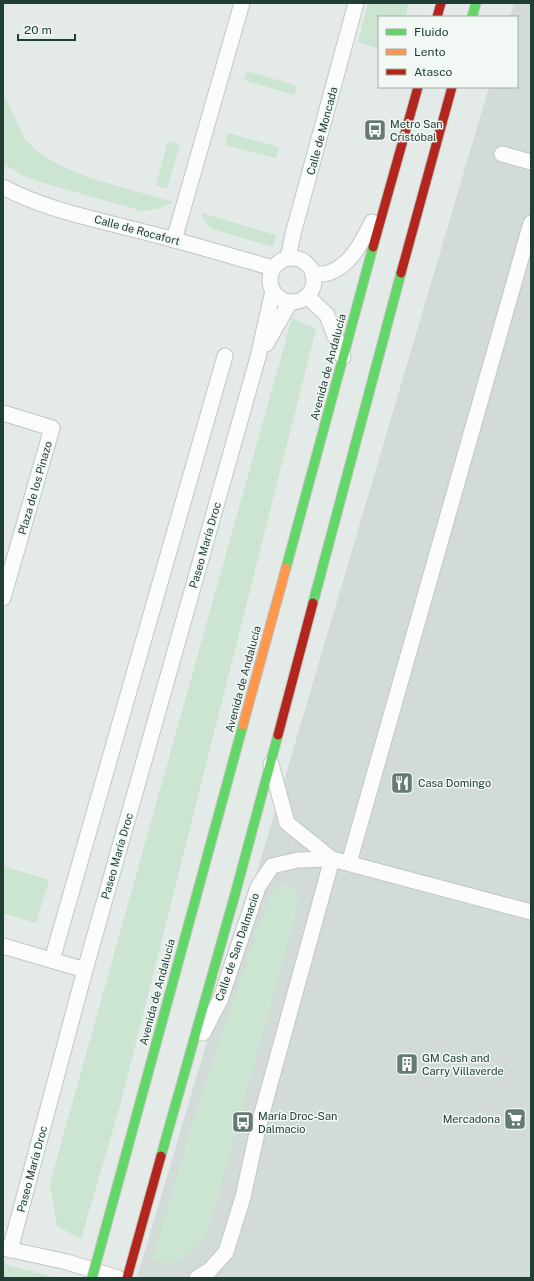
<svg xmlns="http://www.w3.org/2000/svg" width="534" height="1281" viewBox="0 0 534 1281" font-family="'Public Sans',sans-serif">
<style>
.built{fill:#d2dbd7}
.green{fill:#cce4d2}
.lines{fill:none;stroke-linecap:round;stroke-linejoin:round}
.street-casing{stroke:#c1c7c4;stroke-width:17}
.fast-casing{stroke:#bcc6c2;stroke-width:11}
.slow-casing{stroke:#bcc6c2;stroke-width:11}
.jam-casing{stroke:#bcc6c2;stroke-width:11}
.street{stroke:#fbfcfb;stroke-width:15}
.fast{stroke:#63d668;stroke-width:9}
.slow{stroke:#ff974d;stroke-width:9}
.jam{stroke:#b3261e;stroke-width:9}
.fast-bridge-casing{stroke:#bcc6c2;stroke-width:11;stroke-linecap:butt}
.fast-bridge{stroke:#63d668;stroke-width:9}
.labels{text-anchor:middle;stroke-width:3;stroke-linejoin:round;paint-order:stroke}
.poi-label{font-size:11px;fill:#213e34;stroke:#f2f9f5;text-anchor:start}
.street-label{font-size:11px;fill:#213e34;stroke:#f2f9f5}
</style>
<rect width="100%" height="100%" fill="#e4eae7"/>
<polygon class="built" points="514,3 531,3 531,1278 137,1278 489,87 517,87 517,17 510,17"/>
<g class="green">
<polygon points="368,3 409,3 405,17 379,17 379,49 358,42"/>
<polygon points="247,71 297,86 294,95 244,80"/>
<polygon points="3,93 25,139 38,152 61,166 90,178 173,202 161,208 142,211 40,182 23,176 3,163"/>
<polygon points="228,133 279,147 276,158 225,145"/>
<polygon points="168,141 180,144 167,189 156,185"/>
<polygon points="202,213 276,235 273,247 212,229 204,221"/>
<polygon points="292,318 316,329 121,1102 81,1239 57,1226 50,1183"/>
<polygon points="3,866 49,880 36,923 3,913"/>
<path d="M279,884H286L292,885L297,894L299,903L215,1208C212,1217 210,1226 206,1235C204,1239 199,1243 196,1247C182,1263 172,1266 152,1259L196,1111L262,915L270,897Z"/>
<polygon points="3,1264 58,1278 3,1278"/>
</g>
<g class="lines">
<g class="street-casing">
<g id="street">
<polyline points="502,154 531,162"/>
<path d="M3,187C44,209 91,218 136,230C182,241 227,255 273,268"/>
<polyline points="174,240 242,3"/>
<polyline points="288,258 293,234 356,3"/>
<circle cx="292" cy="280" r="22"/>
<path d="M313,275C318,274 324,274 328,273C351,266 363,240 372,222"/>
<polyline points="307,296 327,315 343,357"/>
<polyline points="266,344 290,302"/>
<polyline points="3,413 52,428 3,598"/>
<polyline points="271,764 287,823 332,859"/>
<polyline points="349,863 531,223"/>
<polyline points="3,946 85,970"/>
<polyline points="52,960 225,356"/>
<polyline points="203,1033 221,998 258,887 272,866 298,860 332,859 531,912"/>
<polyline points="3,1248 67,1262 118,1278"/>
<polyline points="10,1250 85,970 258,357 273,291"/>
<polyline points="197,1278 210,1270 226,1252 243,1197 259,1124 332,859"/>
</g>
</g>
<g class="fast-casing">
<g id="fast">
<polyline points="472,17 476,3"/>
<polyline points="286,568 373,247"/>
<polyline points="313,603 401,273"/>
<polyline points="161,1156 234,898 278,735"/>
<polyline points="123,1165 243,725"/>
</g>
</g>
<g class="slow-casing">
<polyline id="slow" points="243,725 286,568"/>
</g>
<g class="jam-casing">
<g id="jam">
<polyline points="437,17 441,3"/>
<polyline points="373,247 418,87"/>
<polyline points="401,273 452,87"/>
<polyline points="278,735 313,603"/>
<polyline points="127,1278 161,1156"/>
</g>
</g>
<use href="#street" class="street"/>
<use href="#fast" class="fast"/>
<use href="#slow" class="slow"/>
<use href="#jam" class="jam"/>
<g class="fast-bridge-casing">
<polyline id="fast-bridge" points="92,1278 123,1165"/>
</g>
<use href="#fast-bridge" class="fast-bridge"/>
</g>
<defs>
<g id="bus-square" transform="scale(1.15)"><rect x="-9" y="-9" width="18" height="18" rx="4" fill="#657a73" stroke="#f2f9f5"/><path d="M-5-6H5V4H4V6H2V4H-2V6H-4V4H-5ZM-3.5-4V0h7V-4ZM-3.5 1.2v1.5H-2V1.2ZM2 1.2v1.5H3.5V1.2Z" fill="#fff"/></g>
<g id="restaurant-square" transform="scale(1.15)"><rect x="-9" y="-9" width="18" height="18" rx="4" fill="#657a73" stroke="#f2f9f5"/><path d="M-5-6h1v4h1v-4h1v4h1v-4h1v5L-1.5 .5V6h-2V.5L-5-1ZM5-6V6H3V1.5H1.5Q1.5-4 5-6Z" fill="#fff"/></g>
<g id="building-square" transform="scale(1.15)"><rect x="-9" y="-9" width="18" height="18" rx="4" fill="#657a73" stroke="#f2f9f5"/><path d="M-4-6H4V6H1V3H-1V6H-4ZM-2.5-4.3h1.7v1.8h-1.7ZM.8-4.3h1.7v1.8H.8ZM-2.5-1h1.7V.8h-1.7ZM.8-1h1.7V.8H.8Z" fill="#fff"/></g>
<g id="supermarket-square" transform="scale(1.15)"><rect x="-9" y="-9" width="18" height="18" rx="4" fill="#657a73" stroke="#f2f9f5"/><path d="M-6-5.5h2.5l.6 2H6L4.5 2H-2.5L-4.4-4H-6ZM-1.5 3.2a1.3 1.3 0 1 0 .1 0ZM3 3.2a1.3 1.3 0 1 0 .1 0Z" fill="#fff"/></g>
</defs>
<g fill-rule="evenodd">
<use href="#bus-square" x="375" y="130"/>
<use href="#restaurant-square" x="402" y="783"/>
<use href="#building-square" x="407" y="1064"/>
<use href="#supermarket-square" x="515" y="1119"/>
<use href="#bus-square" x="243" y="1122"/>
</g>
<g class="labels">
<g class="poi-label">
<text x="390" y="128">Metro San<tspan x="390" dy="13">Cristóbal</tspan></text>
<text x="418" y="787">Casa Domingo</text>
<text x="422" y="1062">GM Cash and<tspan x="422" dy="13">Carry Villaverde</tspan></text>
<text x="258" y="1120">María Droc-San<tspan x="258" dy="13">Dalmacio</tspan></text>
<text x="500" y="1123" text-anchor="end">Mercadona</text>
</g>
<g class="street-label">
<text transform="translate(322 131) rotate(-75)" y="4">Calle de Moncada</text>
<text transform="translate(137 230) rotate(15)" y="4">Calle de Rocafort</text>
<text transform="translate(328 367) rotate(-75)" y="4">Avenida de Andalucía</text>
<text transform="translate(35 488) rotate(-74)" y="4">Plaza de los Pinazo</text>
<text transform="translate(205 545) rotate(-74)" y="4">Paseo María Droc</text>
<text transform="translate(243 679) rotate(-75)" y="4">Avenida de Andalucía</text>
<text transform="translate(117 856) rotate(-74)" y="4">Paseo María Droc</text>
<text transform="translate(237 947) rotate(-71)" y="4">Calle de San Dalmacio</text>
<text transform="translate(157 992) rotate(-75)" y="4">Avenida de Andalucía</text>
<text transform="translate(32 1169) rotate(-75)" y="4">Paseo María Droc</text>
</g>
</g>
<rect width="534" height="1281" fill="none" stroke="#213e34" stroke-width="8"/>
<rect x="378" y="16" width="140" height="72" fill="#f2f9f5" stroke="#9eaea8"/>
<rect x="386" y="29" width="20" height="6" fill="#63d668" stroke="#9eaea8"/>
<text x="414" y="36" font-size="12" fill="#213e34">Fluido</text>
<rect x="386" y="49" width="20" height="6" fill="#ff974d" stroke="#9eaea8"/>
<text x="414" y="56" font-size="12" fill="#213e34">Lento</text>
<rect x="386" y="69" width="20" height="6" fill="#b3261e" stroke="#9eaea8"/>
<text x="414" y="76" font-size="12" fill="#213e34">Atasco</text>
<path d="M18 34v6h57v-6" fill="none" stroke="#213e34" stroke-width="2"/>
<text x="24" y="34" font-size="12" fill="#213e34" stroke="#f2f9f5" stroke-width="3" paint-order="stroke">20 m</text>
</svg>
